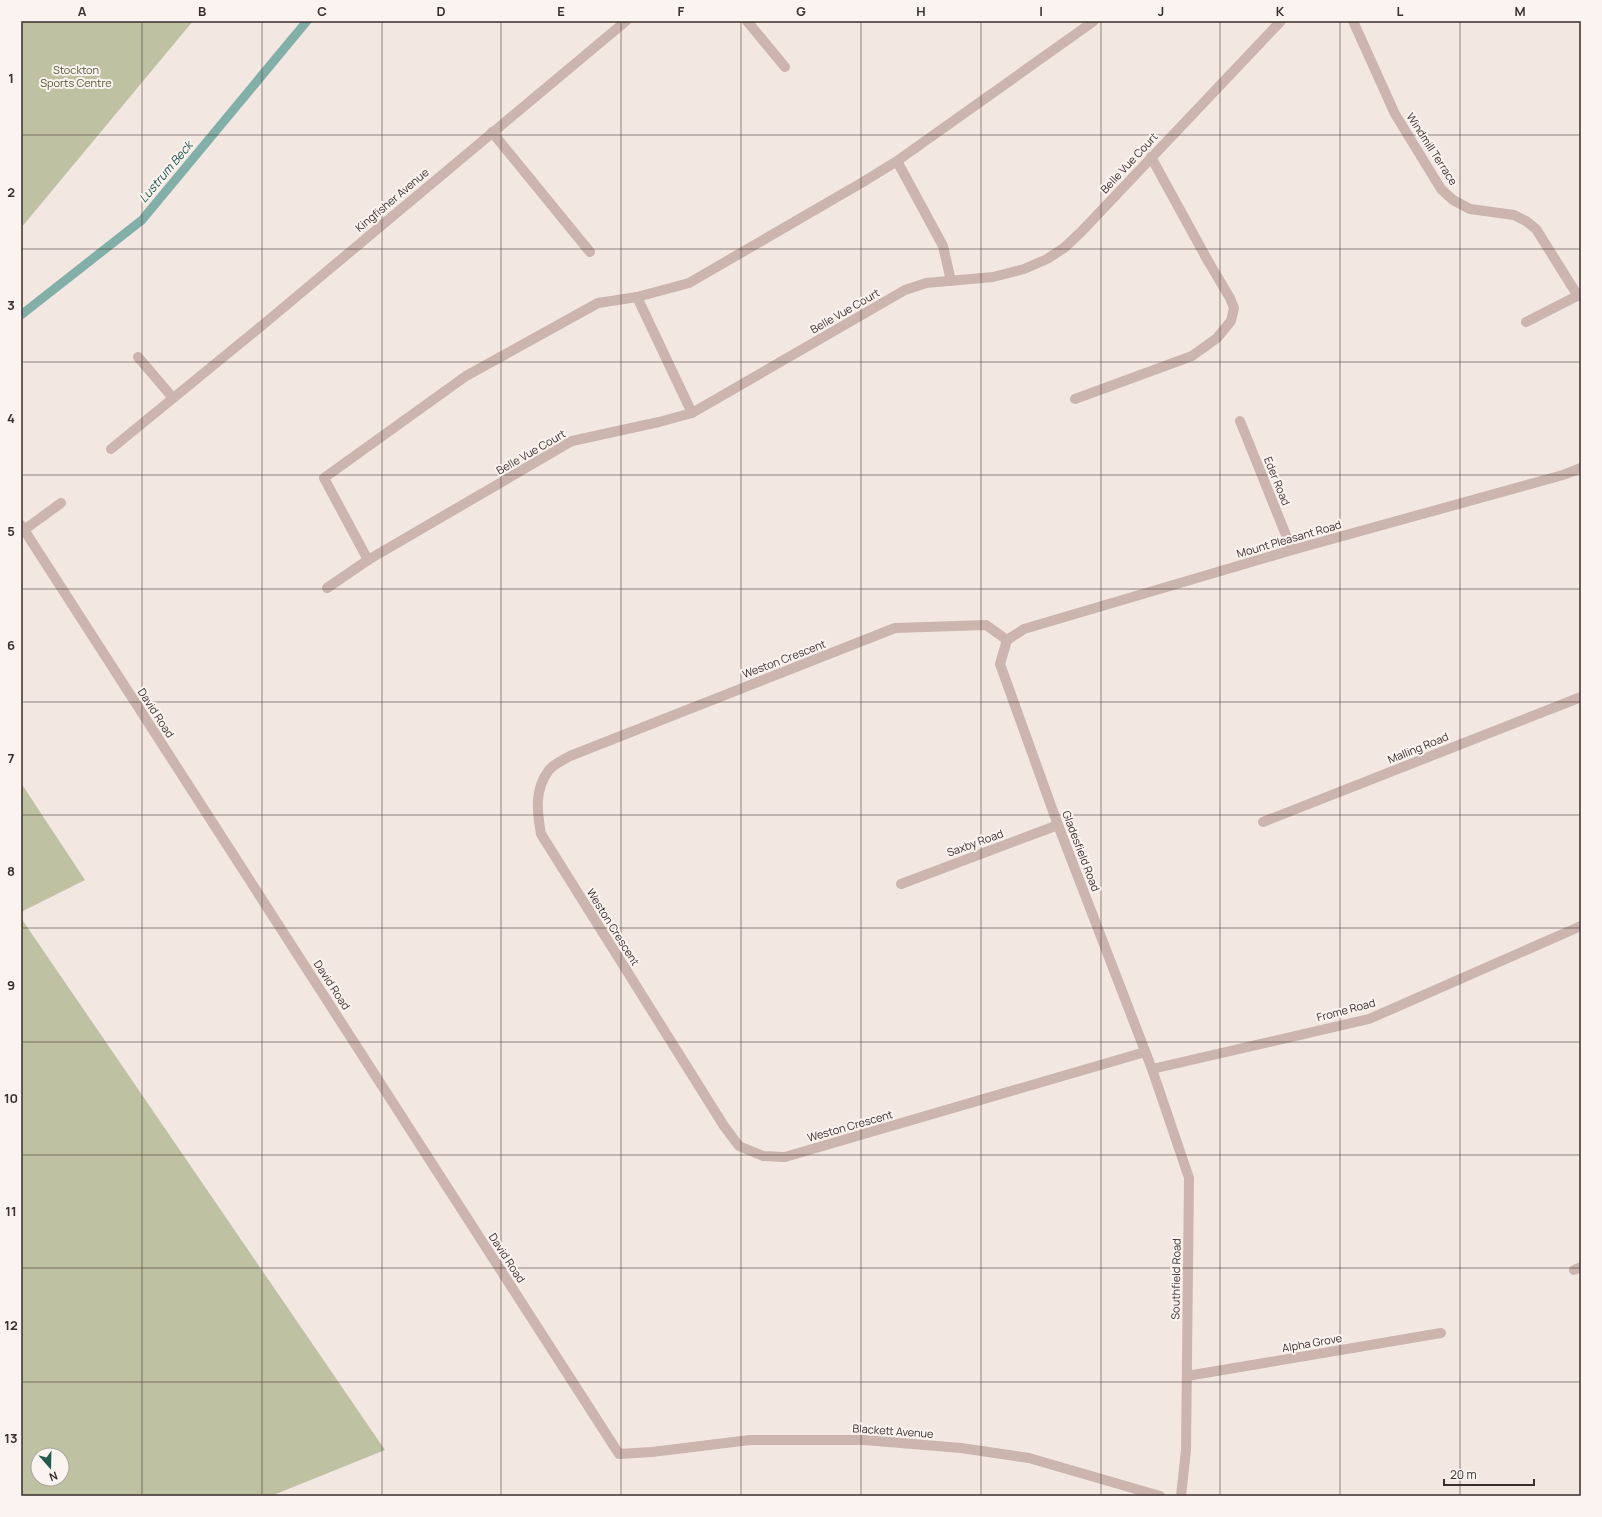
<svg xmlns="http://www.w3.org/2000/svg" width="1602" height="1517" viewBox="0 0 1602 1517" font-family="Manrope,sans-serif">
<style>
.green{fill:#bec2a2;fill-rule:evenodd}
.lines{fill:none;stroke-linecap:round;stroke-linejoin:round}
.stream{stroke:#82afa7;stroke-width:9}
.minor{stroke:#cbb5ae;stroke-width:10}
.grid{fill:none;stroke:#3a2d2c;stroke-width:1;stroke-opacity:0.55}
.labels{text-anchor:middle;stroke-width:4;stroke-linejoin:round;paint-order:stroke}
.park-label{font-size:11px;fill:#515731;stroke:#faf3ef}
.street-label{font-size:11px;fill:#3a2d2c;stroke:#faf3ef}
.water-label{font-size:12px;font-style:italic;fill:#235a52;stroke:#faf3ef}
.neatline{fill:none;stroke:#3a2d2c;stroke-width:1.5}
.grid-label{font-size:13px;text-anchor:middle;font-weight:bold;fill:#3a2d2c}
</style>
<rect width="100%" height="100%" fill="#f3e7e2"/>
<g class="green">
<polygon points="21,21 193,21 21,228"/>
<polygon points="21,783 85,880 21,912"/>
<path d="M21,918L385,1450L271,1496H21ZM38,1455H62V1479H38Z"/>
</g>
<g class="lines">
<polyline class="stream" points="21,315 142,220 307,21"/>
<g class="minor">
<polyline points="747,21 785,67"/>
<polyline points="1353,21 1395,114 1441,189 1453,200 1470,209 1514,215 1526,221 1536,229 1578,296"/>
<polyline points="492,132 590,252"/>
<polyline points="897,161 1094,21"/>
<polyline points="637,297 689,283 863,182 897,161 943,246 951,281"/>
<polyline points="1526,322 1581,294"/>
<polyline points="138,357 173,398"/>
<polyline points="1075,399 1192,356 1217,338 1231,321 1234,308 1230,298 1208,261 1151,157"/>
<polyline points="1240,421 1292,550"/>
<polyline points="111,449 265,323 626,21"/>
<polyline points="21,525 619,1454 652,1452 750,1440 864,1440 961,1448 1029,1458 1160,1496"/>
<polyline points="24,530 61,503"/>
<polyline points="368,560 324,478 466,376 598,303 637,297 692,413"/>
<polyline points="327,588 368,560 572,441 659,422 692,413 905,290 926,283 993,277 1024,269 1047,259 1064,248 1081,232 1281,21"/>
<path d="M1007,640L986,625L895,628L570,756C563,760 554,764 549,770C534,790 537,811 541,834L724,1126L739,1146L763,1156L785,1157L1145,1052"/>
<polyline points="1007,640 1000,664 1058,825 1152,1069 1189,1178 1186,1450 1181,1496"/>
<polyline points="1007,640 1024,629 1292,550 1563,475 1581,468"/>
<polyline points="1263,822 1581,697"/>
<polyline points="901,884 1058,825"/>
<polyline points="1152,1069 1369,1019 1581,926"/>
<polyline points="1574,1270 1581,1267"/>
<polyline points="1187,1376 1441,1333"/>
</g>
</g>
<path class="grid" d="M142,21V1496M262,21V1496M382,21V1496M501,21V1496M621,21V1496M741,21V1496M861,21V1496M981,21V1496M1101,21V1496M1220,21V1496M1340,21V1496M1460,21V1496M21,135H1581M21,249H1581M21,362H1581M21,475H1581M21,589H1581M21,702H1581M21,815H1581M21,928H1581M21,1042H1581M21,1155H1581M21,1268H1581M21,1382H1581"/>
<g class="labels">
<g class="park-label">
<text x="76" y="74">Stockton<tspan x="76" dy="13">Sports Centre</tspan></text>
</g>
<g class="street-label">
<text transform="translate(1432 149) rotate(57)" y="4">Windmill Terrace</text>
<text transform="translate(1129 163) rotate(-47)" y="4">Belle Vue Court</text>
<text transform="translate(392 200) rotate(-40)" y="4">Kingfisher Avenue</text>
<text transform="translate(845 311) rotate(-30)" y="4">Belle Vue Court</text>
<text transform="translate(531 452) rotate(-30)" y="4">Belle Vue Court</text>
<text transform="translate(1277 481) rotate(68)" y="4">Eder Road</text>
<text transform="translate(1289 539) rotate(-16)" y="4">Mount Pleasant Road</text>
<text transform="translate(784 659) rotate(-21)" y="4">Weston Crescent</text>
<text transform="translate(156 713) rotate(57)" y="4">David Road</text>
<text transform="translate(1418 748) rotate(-22)" y="4">Malling Road</text>
<text transform="translate(975 843) rotate(-20)" y="4">Saxby Road</text>
<text transform="translate(1081 851) rotate(69)" y="4">Gladesfield Road</text>
<text transform="translate(613 927) rotate(58)" y="4">Weston Crescent</text>
<text transform="translate(332 985) rotate(57)" y="4">David Road</text>
<text transform="translate(1346 1010) rotate(-15)" y="4">Frome Road</text>
<text transform="translate(850 1126) rotate(-16)" y="4">Weston Crescent</text>
<text transform="translate(507 1258) rotate(57)" y="4">David Road</text>
<text transform="translate(1176 1279) rotate(-89)" y="4">Southfield Road</text>
<text transform="translate(1312 1343) rotate(-10)" y="4">Alpha Grove</text>
<text transform="translate(893 1431) rotate(4)" y="4">Blackett Avenue</text>
</g>
<g class="water-label">
<text transform="translate(166 172) rotate(-50)" y="4">Lustrum Beck</text>
</g>
</g>
<rect width="1602" height="1517" fill="none" stroke="#faf3ef" stroke-width="44"/>
<g transform="translate(50 1467) rotate(160)"><circle r="19" fill="#faf3ef" stroke="#ada4a1"/>
<path d="M0-3L7 15L0 10L-7 15Z" fill="#235a52"/>
<text y="-6" font-size="11" font-weight="bold" text-anchor="middle" fill="#3a2d2c">N</text>
</g>
<path d="M1444 1479v6h90v-6" fill="none" stroke="#3a2d2c" stroke-width="2"/>
<text x="1450" y="1479" font-size="12" fill="#3a2d2c" stroke="#faf3ef" stroke-width="3" paint-order="stroke">20 m</text>
<rect x="22" y="22" width="1558" height="1473" class="neatline"/>
<g class="grid-label">
<text x="82" y="16">A</text>
<text x="202" y="16">B</text>
<text x="322" y="16">C</text>
<text x="441" y="16">D</text>
<text x="561" y="16">E</text>
<text x="681" y="16">F</text>
<text x="801" y="16">G</text>
<text x="921" y="16">H</text>
<text x="1041" y="16">I</text>
<text x="1161" y="16">J</text>
<text x="1280" y="16">K</text>
<text x="1400" y="16">L</text>
<text x="1520" y="16">M</text>
<text x="11" y="83">1</text>
<text x="11" y="197">2</text>
<text x="11" y="310">3</text>
<text x="11" y="423">4</text>
<text x="11" y="536">5</text>
<text x="11" y="650">6</text>
<text x="11" y="763">7</text>
<text x="11" y="876">8</text>
<text x="11" y="990">9</text>
<text x="11" y="1103">10</text>
<text x="11" y="1216">11</text>
<text x="11" y="1330">12</text>
<text x="11" y="1443">13</text>
</g>
</svg>
